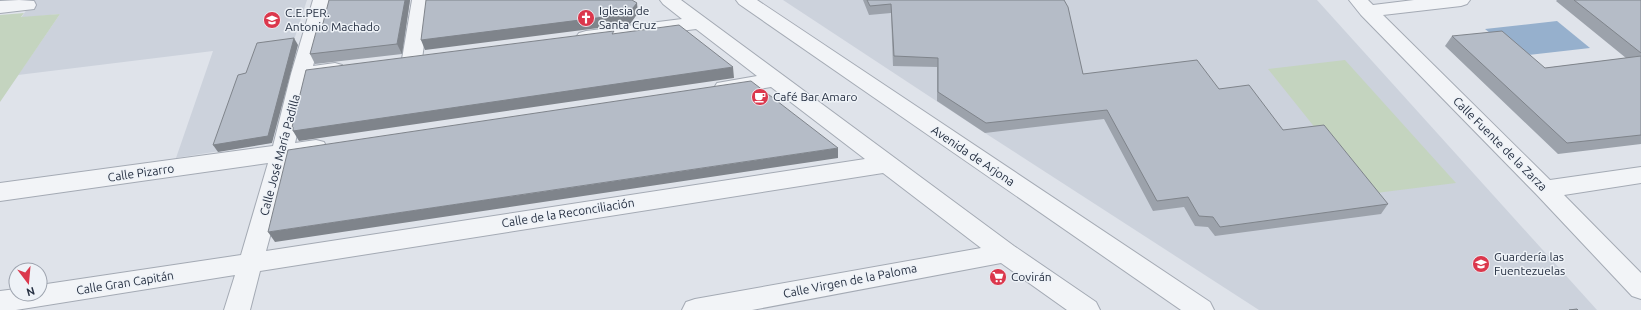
<svg xmlns="http://www.w3.org/2000/svg" width="1641" height="310" viewBox="0 0 1641 310" font-family="Ubuntu,sans-serif">
<style>
.built{fill:#ccd2dc}
.green{fill:#c4d4bf}
.water{fill:#96b0cd}
.lines{fill:none;stroke-linecap:round;stroke-linejoin:round}
.minor-casing{stroke:#a4aab4;stroke-width:2}
.minor{fill:#f2f4f7;fill-rule:evenodd}
.wall{fill:#9ca2ab}
.shaded-wall{fill:#7f848b}
.building{fill:#b5bcc7;stroke:#7f848b}
.labels{text-anchor:middle;stroke-width:3;stroke-linejoin:round;paint-order:stroke}
.poi-label{font-size:12px;fill:#263042;stroke:#eef2f7;text-anchor:start}
.street-label{font-size:12px;fill:#263042;stroke:#eef2f7}
</style>
<rect width="100%" height="100%" fill="#dfe3ea"/>
<g class="built">
<polygon points="33,0 307,0 294,40 271,143 176,158 213,51 18,75 60,14 21,18"/>
<polygon points="783,0 1317,0 1597,310 1259,310 985,133"/>
</g>
<g class="green">
<polygon points="24,13 21,17 60,14 0,102 0,15"/>
<polygon points="1345,60 1456,183 1368,194 1268,69"/>
</g>
<polygon class="water" points="1557,21 1590,48 1519,56 1485,29"/>
<g class="lines">
<g class="minor-casing">
<g id="minor">
<polygon points="19,0 34,1 36,5 34,9 0,13 0,1"/>
<polygon points="313,0 331,0 313,66 335,63 342,65 345,70 342,75 310,80 295,143 316,140 324,142 327,148 324,154 291,159 266,251 865,159 771,87 724,95 717,93 714,88 717,83 757,76 696,29 586,43 579,41 576,37 579,33 586,31 682,19 663,4 660,0 681,0 1014,246 1096,302 1100,310 1067,310 1001,263 752,310 682,310 686,302 695,299 981,248 883,173 260,271 250,310 224,310 235,275 16,310 0,310 0,291 16,289 16,294 40,294 40,285 241,255 268,163 0,201 0,183 273,146 291,74"/>
<polygon points="412,0 430,0 422,59 419,64 412,65 405,64 402,59"/>
<polygon points="736,0 757,0 1210,302 1214,310 1181,310 739,4"/>
<polygon points="1349,0 1368,0 1373,5 1414,0 1470,0 1467,4 1461,6 1383,15 1550,180 1641,167 1641,183 1564,195 1641,273 1641,299 1632,296 1537,195 1361,15"/>
</g>
</g>
<use href="#minor" class="minor"/>
</g>
<g class="wall">
<polygon points="410,0 402,54 315,64 310,54 321,31"/>
<polygon points="863,0 1064,0 1083,74 1219,89 1283,130 1388,204 1381,214 1215,236 1208,227 1195,226 1184,207 1153,211 1104,119 985,133 937,101 937,67 893,66 891,13 869,15"/>
<polygon points="1557,0 1641,0 1641,144 1558,154 1445,46 1452,36 1545,68 1626,58 1556,1"/>
</g>
<g class="shaded-wall">
<polygon points="405,0 410,0 402,54 397,44"/>
<polygon points="637,3 638,13 630,24 425,50 421,40"/>
<polygon points="294,38 298,45 272,143 218,152 213,145"/>
<polygon points="733,67 734,78 299,141 293,131 293,130 292,127"/>
<polygon points="838,148 838,158 275,242 268,232"/>
</g>
<g class="building">
<polygon points="329,0 405,0 397,44 310,54 316,32 321,31"/>
<polygon points="426,0 632,0 637,3 628,14 421,40"/>
<polygon points="867,0 1064,0 1068,7 1083,74 1197,60 1219,89 1249,85 1283,130 1324,125 1388,204 1220,227 1213,217 1199,216 1188,197 1157,201 1107,110 986,123 938,92 938,58 894,56 891,4 870,6"/>
<polygon points="1574,0 1641,0 1641,53"/>
<polygon points="679,25 733,67 293,131 293,127 292,127 306,70 614,31 612,34"/>
<polygon points="1502,31 1545,68 1641,56 1641,135 1567,143 1452,36"/>
<polygon points="294,38 268,136 213,145 238,75 246,73 257,43"/>
<polygon points="751,81 838,148 268,232 288,150"/>
<polygon points="1577,309 1578,310 1569,310"/>
</g>
<defs>
<g id="church-disc" transform="scale(0.9)"><circle r="9.5" fill="#db374c" stroke="#eef2f7"/><path d="M-1.2-6h2.4v3.5h3.3v2.4h-3.3V6h-2.4V-.1h-3.3v-2.4h3.3Z" fill="#fff"/></g>
<g id="school-disc" transform="scale(0.9)"><circle r="9.5" fill="#db374c" stroke="#eef2f7"/><path d="M0-5L7-2L0 1L-7-2ZM-4 1L0 2.5L4 1V4Q0 6-4 4Z" fill="#fff"/></g>
<g id="cafe-disc" transform="scale(0.9)"><circle r="9.5" fill="#db374c" stroke="#eef2f7"/><path d="M-5.5-4.5H6V0H3Q3 3.5 0 3.5H-2.5Q-5.5 3.5-5.5 0ZM3-3.2v2h1.7v-2ZM-6 4.5H4V6H-6Z" fill="#fff"/></g>
<g id="supermarket-disc" transform="scale(0.9)"><circle r="9.5" fill="#db374c" stroke="#eef2f7"/><path d="M-6-5.5h2.5l.6 2H6L4.5 2H-2.5L-4.4-4H-6ZM-1.5 3.2a1.3 1.3 0 1 0 .1 0ZM3 3.2a1.3 1.3 0 1 0 .1 0Z" fill="#fff"/></g>
</defs>
<g fill-rule="evenodd">
<use href="#church-disc" x="586" y="18"/>
<use href="#school-disc" x="272" y="20"/>
<use href="#cafe-disc" x="760" y="97"/>
<use href="#school-disc" x="1481" y="264"/>
<use href="#supermarket-disc" x="998" y="277"/>
</g>
<g class="labels">
<g class="poi-label">
<text x="599" y="15">Iglesia de<tspan x="599" dy="14">Santa Cruz</tspan></text>
<text x="285" y="17">C.E.PER.<tspan x="285" dy="14">Antonio Machado</tspan></text>
<text x="773" y="101">Café Bar Amaro</text>
<text x="1494" y="261">Guardería las<tspan x="1494" dy="14">Fuentezuelas</tspan></text>
<text x="1011" y="281">Covirán</text>
</g>
<g class="street-label">
<text transform="translate(1500 144) rotate(45)" y="4">Calle Fuente de la Zarza</text>
<text transform="translate(280 155) rotate(-75)" y="4">Calle José María Padilla</text>
<text transform="translate(973 156) rotate(34)" y="4">Avenida de Arjona</text>
<text transform="translate(141 173) rotate(-8)" y="4">Calle Pizarro</text>
<text transform="translate(568 213) rotate(-9)" y="4">Calle de la Reconciliación</text>
<text transform="translate(850 281) rotate(-11)" y="4">Calle Virgen de la Paloma</text>
<text transform="translate(125 283) rotate(-9)" y="4">Calle Gran Capitán</text>
</g>
</g>
<g transform="translate(28 282) rotate(164)"><circle r="19" fill="#eef2f7" stroke="#9ea4af"/>
<path d="M0-3L7 15L0 10L-7 15Z" fill="#db374c"/>
<text y="-6" font-size="11" font-weight="bold" text-anchor="middle" fill="#263042">N</text>
</g>
</svg>
